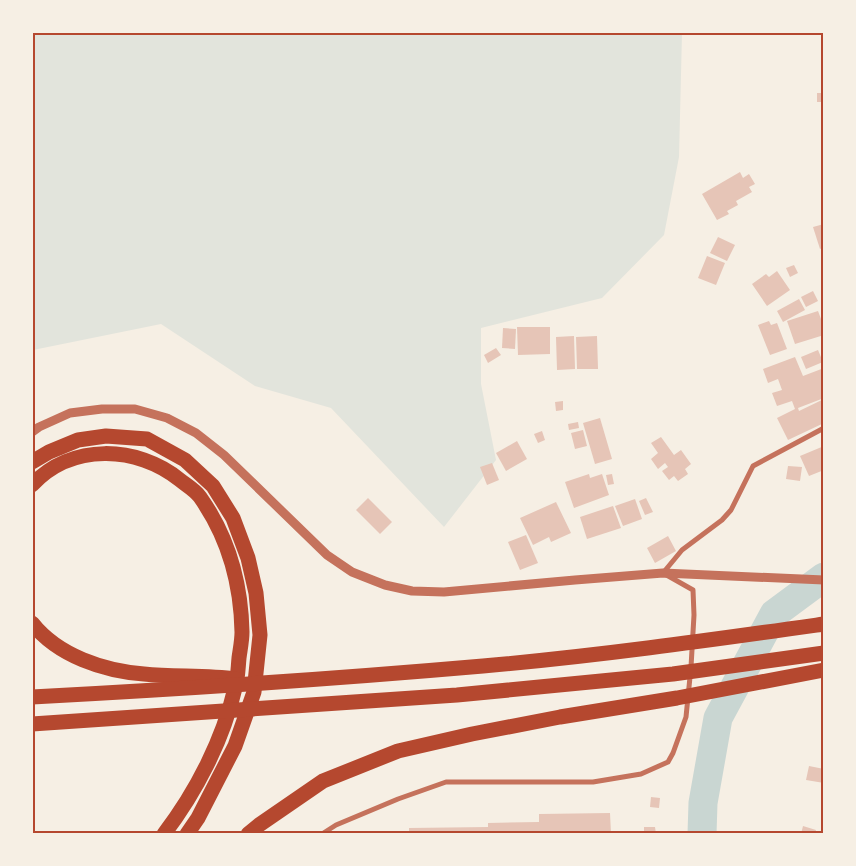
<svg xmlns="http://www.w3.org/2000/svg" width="856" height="866" viewBox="0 0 856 866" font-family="Barlow,sans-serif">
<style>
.green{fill:#e2e4dc}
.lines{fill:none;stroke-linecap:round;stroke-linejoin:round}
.river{stroke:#c9d6d2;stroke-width:29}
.building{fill:#e6c5b7}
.minor{stroke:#c5725c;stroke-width:5}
.tertiary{stroke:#c5725c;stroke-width:9}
.motorway{stroke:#b5482f;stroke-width:15}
.neatline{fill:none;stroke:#b5482f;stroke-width:2}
</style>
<rect width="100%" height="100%" fill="#f6efe4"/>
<polygon class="green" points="33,33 682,33 679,157 664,235 602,298 481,328 481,384 496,460 444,527 331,408 255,386 161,324 33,350"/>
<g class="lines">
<polyline class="river" points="702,834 703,803 718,718 774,614 824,577"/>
</g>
<g class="building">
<rect x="817" y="93" width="7" height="9"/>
<polygon points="740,172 743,178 749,174 755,184 749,187 752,192 736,201 738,205 727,211 729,214 717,220 702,194"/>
<polygon points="824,224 824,247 820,249 813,227"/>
<polygon points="718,237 735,245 727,261 710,253"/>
<polygon points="707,256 725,263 716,285 698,278"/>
<polygon points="794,265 798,273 790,277 786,268"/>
<polygon points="777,271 790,290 767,306 752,284 766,274 769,277"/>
<polygon points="813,291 818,301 806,307 801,297"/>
<polygon points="799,299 805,310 783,322 777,311"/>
<polygon points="818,311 824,327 824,335 795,344 787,321"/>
<polygon points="769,321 771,325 777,323 787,349 770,355 758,325"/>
<polygon points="517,327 550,327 550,354 518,355"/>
<polygon points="503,328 516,329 515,349 502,348"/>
<polygon points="574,336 575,369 557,370 556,337"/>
<polygon points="597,336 598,369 577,369 576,337"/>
<polygon points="496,348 501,355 488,363 484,355"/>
<polygon points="818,350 823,362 806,369 801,357"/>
<polygon points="795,357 803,376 824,368 824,398 798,408 799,411 824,399 824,423 788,440 777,418 795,409 792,401 777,406 772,393 782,390 778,379 768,383 763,369"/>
<polygon points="563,401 563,410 556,411 555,402"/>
<polygon points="600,418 612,459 595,464 583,423"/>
<polygon points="578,422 579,428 569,430 568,424"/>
<polygon points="583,430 587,446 575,449 571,433"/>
<polygon points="542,431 545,440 538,443 534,434"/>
<polygon points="661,437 674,455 681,450 691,464 685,469 688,474 678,481 674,476 669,480 662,471 668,467 665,463 658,469 651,459 658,453 651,443"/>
<polygon points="517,441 527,459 506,471 496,453"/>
<polygon points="824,446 824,470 809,476 800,456"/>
<polygon points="492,463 499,480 487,485 480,467"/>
<polygon points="788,466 802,467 800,481 786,479"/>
<polygon points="589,474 590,478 602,474 609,495 574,508 565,482"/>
<polygon points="612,474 614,484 608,485 606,475"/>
<polygon points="368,498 392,522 380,534 356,510"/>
<polygon points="646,498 653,512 645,515 639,501"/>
<polygon points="635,499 642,519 623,526 615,506"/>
<polygon points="556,502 571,533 551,542 549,537 533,545 520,518"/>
<polygon points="613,506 621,528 587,539 580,517"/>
<polygon points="526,535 538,563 520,570 508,542"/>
<polygon points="668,536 676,551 655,563 647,548"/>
<polygon points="809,766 824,769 824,783 806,780"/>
<polygon points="651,797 660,798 659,808 650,807"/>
<polygon points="610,813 611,834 409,834 409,828 488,827 488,823 539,822 539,814"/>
<polygon points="803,826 816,830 815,834 801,834"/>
<polygon points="644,827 655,827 656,834 644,834"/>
</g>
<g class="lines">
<polyline class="minor" points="322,834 336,825 398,799 446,782 593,782 641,774 668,762 673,753 686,717 691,667 694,615 693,590 663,573 682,550 722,520 731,510 753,466 824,428"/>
<polyline class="tertiary" points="32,432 39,427 70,413 102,409 135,409 167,418 196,433 224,455 327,555 352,572 385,585 412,591 444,592 575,580 663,573 824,580"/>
<g class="motorway">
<polyline points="32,462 49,452 78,440 106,436 147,439 185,460 213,486 233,518 248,558 256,593 260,635 254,692 235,746 198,818 187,834"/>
<path d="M32,485C71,443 137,445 180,480C186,485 195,490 200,497C229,538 241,582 242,632C242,641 240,650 239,658C238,668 238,679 235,688C223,740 196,792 164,834"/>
<path d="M32,623C58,656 104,671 144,674C175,677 206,675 236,679"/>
<path d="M32,697C183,689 333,679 483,666C597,656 710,640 824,624"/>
<polyline points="32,724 457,695 673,674 824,653"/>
<polyline points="248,834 259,825 323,781 398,751 472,734 560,717 677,698 824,670"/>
</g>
</g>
<rect width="856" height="866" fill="none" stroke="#f6efe4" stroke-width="68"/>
<rect x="34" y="34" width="788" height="798" class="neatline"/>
</svg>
